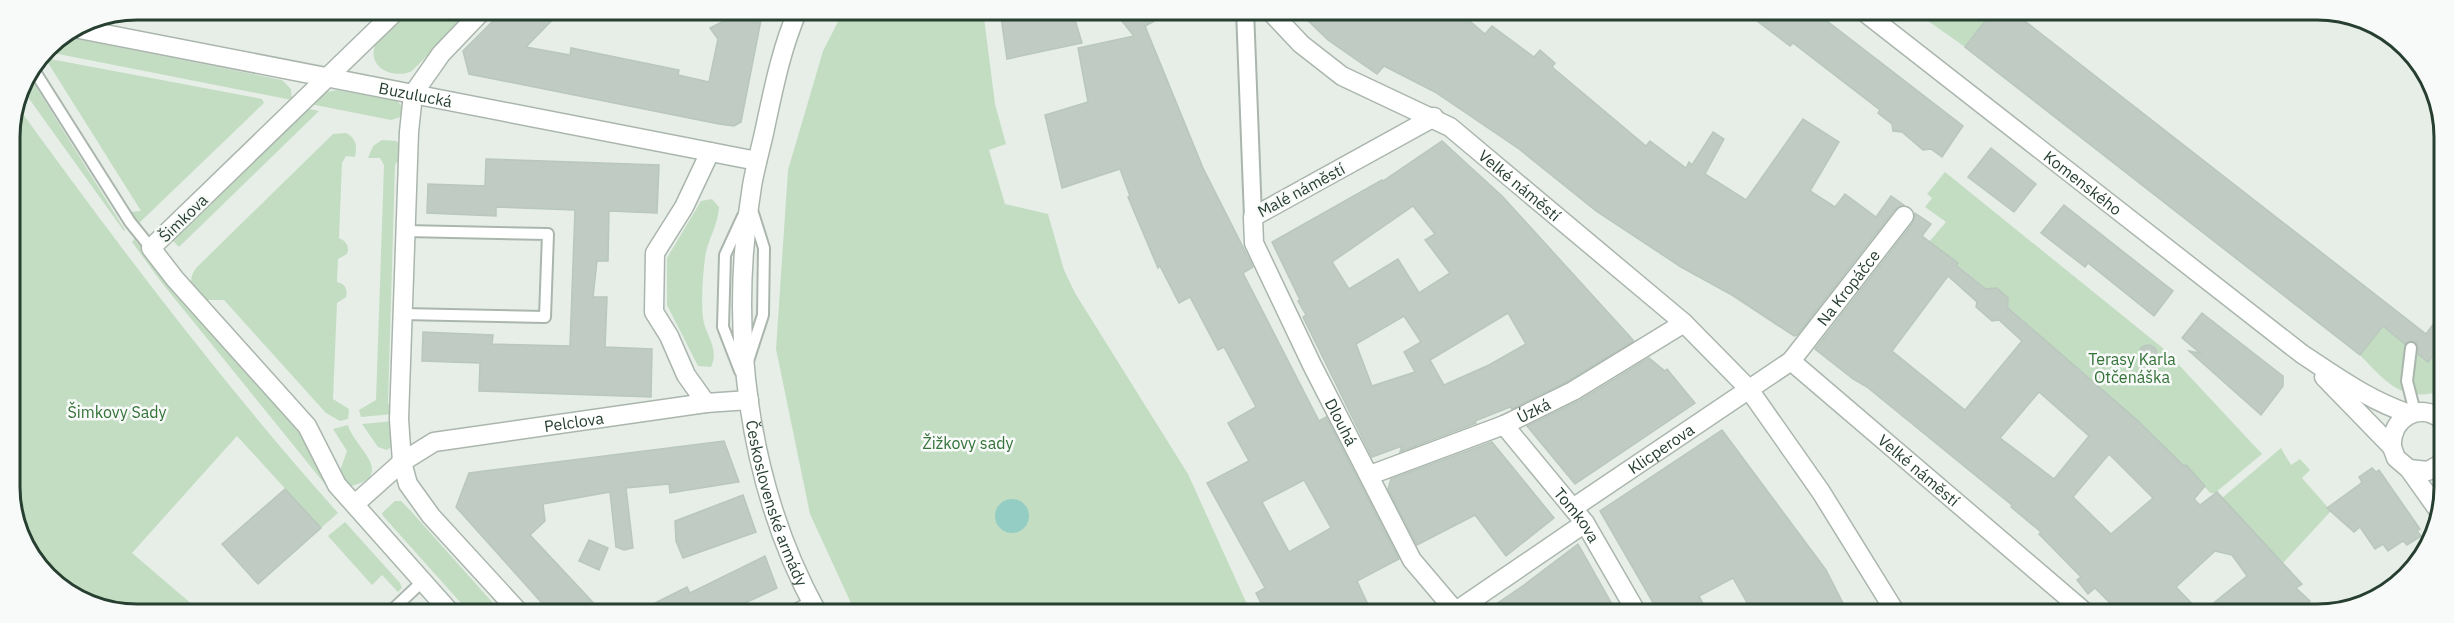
<svg xmlns="http://www.w3.org/2000/svg" width="2454" height="623" viewBox="0 0 2454 623" font-family="'IBM Plex Sans',sans-serif">
<style>
.green{fill:#c3ddc2}
.water{fill:#94cdc3}
.building{fill:#bfcbc3;stroke:#b9c7bd;stroke-width:1.5;fill-rule:evenodd}
.lines{fill:none;stroke-linecap:round;stroke-linejoin:round}
.service-casing{stroke:#aab6ad;stroke-width:14}
.pedestrian-casing{stroke:#aab6ad;stroke-width:20}
.minor-casing{stroke:#aab6ad;stroke-width:21}
.tertiary-casing{stroke:#aab6ad;stroke-width:21}
.service{stroke:#fff;stroke-width:10}
.pedestrian{stroke:#fff;stroke-width:16}
.minor{stroke:#fff;stroke-width:18}
.tertiary{stroke:#fff;stroke-width:18}
.labels{text-anchor:middle;stroke-width:5;stroke-linejoin:round;paint-order:stroke}
.street-label{font-size:16px;fill:#273f30;stroke:#f7faf8}
.park-label{font-size:16px;fill:#347238;stroke:#f7faf8}
.rim{fill:none;stroke:#273f30;stroke-width:3}
</style>
<rect width="100%" height="100%" fill="#e7eee8"/>
<g class="green">
<path d="M408,9H473L412,71C393,80 365,67 376,43C382,30 397,19 408,9Z"/>
<polygon points="844,10 983,10 995,104 1006,144 989,150 1005,204 1048,214 1064,270 1075,293 1188,474 1251,613 855,612 810,514 776,349 788,170 823,51"/>
<polygon points="1914,11 1977,11 1988,18 1965,47"/>
<polygon points="62,36 282,80 291,89 292,100 43,51"/>
<polygon points="45,58 262,99 264,103 137,225 129,212 141,211"/>
<polygon points="28,74 125,230 124,231 20,86"/>
<polygon points="337,90 397,101 403,107 404,116 391,120 310,104 321,93"/>
<path d="M15,103C117,244 222,383 338,513L321,528L237,436L132,553L201,612L111,611L46,576L12,512L9,128Z"/>
<polygon points="304,108 319,111 179,247 171,239"/>
<path d="M346,133C357,139 357,146 355,157L346,156L342,163L339,238C346,241 350,246 347,254L338,259L337,282C345,284 348,289 346,297L337,303L333,399L349,409L348,419L340,421L326,413L224,300H202C192,289 186,281 197,267L333,134Z"/>
<polygon points="382,140 396,141 401,145 402,154 395,165 388,403 394,410 393,414 361,417 359,410 376,400 384,165 380,158 368,158 373,146"/>
<polygon points="1945,172 2164,349 2262,454 2215,493 2210,493 2186,465 2184,466 2137,420 2009,308 2008,298 1997,288 1987,289 1929,242 1946,222 1925,207 1932,198 1927,194"/>
<path d="M712,199L719,207C718,224 710,236 706,252C703,268 701,302 703,318C705,335 720,348 711,367L698,366L667,305V258L701,201Z"/>
<polygon points="134,239 304,437 328,488 162,283 132,242"/>
<path d="M2384,326L2428,362L2442,343V391C2402,403 2386,382 2360,355Z"/>
<polygon points="394,421 392,446 387,450 378,447 362,424"/>
<path d="M348,425C353,446 398,475 351,486L338,476L347,451L333,429Z"/>
<polygon points="2281,448 2291,465 2300,459 2310,470 2302,478 2331,511 2282,564 2222,498"/>
<polygon points="395,501 401,501 409,509 501,612 469,612 383,516 382,513"/>
<polygon points="345,522 400,583 402,588 398,592 382,575 372,585 328,536"/>
</g>
<circle class="water" cx="1012" cy="516" r="17"/>
<g class="building">
<polygon points="505,9 563,9 526,47 570,55 571,48 679,70 678,75 709,82 718,39 710,28 722,22 724,10 763,10 741,122 734,126 719,124 469,74 463,51"/>
<polygon points="1000,10 1072,10 1082,43 1007,59"/>
<path d="M1113,10H1175L1145,26L1203,168L1253,267L1243,273L1319,421L1326,417L1399,559L1357,581L1372,613H1266L1256,593L1265,588L1207,483L1249,461L1228,423L1256,407L1224,347L1218,350L1190,297L1179,303L1160,266L1158,268L1128,197L1130,196L1120,169L1062,188L1045,115L1088,102L1078,48L1134,36ZM1304,480L1331,528L1289,552L1262,502Z"/>
<polygon points="1297,10 1458,11 1485,34 1492,26 1534,57 1540,50 1555,63 1552,67 1646,146 1650,141 1686,168 1689,162 1692,165 1713,132 1724,139 1705,174 1746,200 1803,119 1839,142 1810,191 1835,207 1845,194 1876,217 1891,196 1904,205 1895,209 1797,335 1794,336 1732,295 1681,267 1596,211 1519,149 1435,92 1384,66 1377,74 1328,40"/>
<polygon points="1744,11 1814,11 1963,126 1942,157 1931,149 1923,150 1902,132 1893,131 1892,124 1878,113 1880,110 1793,43 1790,46"/>
<polygon points="1993,11 2012,11 2426,334 2442,312 2442,344 2428,362 2418,354 2416,342 2411,341 2405,344 2383,326 2360,355 1965,47"/>
<path d="M1442,141L1502,196L1634,341L1568,381L1512,409L1510,407L1475,421L1476,423L1400,452L1402,446L1372,457L1303,317L1306,315L1298,301L1300,300L1272,242L1382,180L1383,181ZM1413,206L1435,234L1425,240L1450,273L1419,293L1398,259L1349,289L1332,262ZM1508,313L1526,344L1489,365L1444,385L1430,360ZM1404,316L1421,342L1404,352L1415,372L1372,386L1356,344Z"/>
<polygon points="1991,148 2036,184 2014,212 1968,177"/>
<polygon points="486,159 659,165 657,213 609,211 608,261 597,261 593,297 607,297 605,347 652,349 651,397 479,391 480,363 422,361 423,332 493,335 492,344 570,346 575,210 496,207 496,216 427,213 428,184 485,186"/>
<polygon points="2064,205 2173,291 2154,316 2088,263 2085,267 2041,233"/>
<path d="M1915,213L1931,224L1922,236L1958,263L1956,265L1986,289L1997,288L2008,298V308L2137,420L2184,466L2186,465L2205,486L2194,499L2200,505L2217,492L2302,584L2296,588L2310,601L2295,614H2121L2095,588L2088,594L2077,580L2081,577L2039,534L2041,532L2011,507L2013,506L1867,387L1853,379L1815,349L1913,223ZM1948,276L1977,302L1976,307L1992,321L1999,320L2022,341L1965,410L1892,351ZM2039,392L2089,436L2054,479L2000,438ZM2109,454L2153,498L2111,534L2073,497ZM2215,551L2232,555L2247,576L2201,613L2176,587Z"/>
<polygon points="2202,313 2283,376 2283,386 2261,415 2189,351 2200,353 2182,338"/>
<circle cx="2148" cy="354" r="9"/>
<polygon points="1649,358 1665,371 1667,369 1695,403 1575,484 1527,426 1579,401"/>
<polygon points="1722,430 1826,570 1848,613 1753,613 1733,578 1699,596 1708,613 1659,613 1600,511"/>
<polygon points="724,441 739,482 670,493 669,484 626,488 633,548 624,550 616,547 610,492 543,504 545,521 530,535 602,612 550,612 456,507 469,473"/>
<polygon points="1492,442 1554,518 1506,556 1475,515 1417,545 1388,489 1391,479"/>
<polygon points="2372,468 2376,472 2379,470 2420,529 2417,531 2421,536 2407,545 2403,541 2388,551 2383,544 2375,549 2360,527 2354,532 2327,508 2360,484 2362,482 2359,477"/>
<polygon points="285,489 321,528 258,584 222,544"/>
<polygon points="743,495 756,532 683,558 676,541 675,521"/>
<polygon points="589,540 608,548 599,570 579,561"/>
<polygon points="1578,544 1617,613 1483,613 1524,585"/>
<polygon points="765,556 777,588 726,612 637,612 687,587 690,593"/>
</g>
<g class="lines">
<g class="service-casing">
<g id="service">
<polyline points="32,67 130,222 151,248"/>
<polyline points="402,314 545,317 548,234 405,231"/>
<polyline points="2411,348 2407,381 2415,412"/>
<polyline points="748,361 763,315 764,248 752,210"/>
<polyline points="740,371 723,327 725,255 743,216"/>
<polyline points="390,612 423,581"/>
</g>
</g>
<g class="pedestrian-casing">
<polyline id="pedestrian" points="1245,10 1253,217"/>
</g>
<g class="minor-casing">
<g id="minor">
<polyline points="398,9 151,248 175,279 307,426 337,485 450,612"/>
<polyline points="484,9 441,54 413,94 409,132 399,419 402,462 408,484 431,516 519,612"/>
<path id="s1" d="M1269,10L1301,44L1342,76L1450,127L1684,323L1748,388L1821,492L1896,613"/>
<path id="s2" d="M1434,117L1253,217L1254,243L1312,365L1412,560L1457,613"/>
<path id="s3" d="M1791,361L2086,613"/>
<polyline points="706,403 686,375 669,336 654,312 655,253 684,207 710,152"/>
<path id="s4" d="M1504,425L1585,523L1637,613"/>
<path id="s5" d="M1370,475L1504,425L1573,391L1684,323"/>
<path id="s6" d="M355,504L402,462L434,442L706,403L749,400"/>
<path id="s7" d="M1573,508L1791,361L1904,216"/>
<polyline points="1456,611 1585,523"/>
<polyline points="799,612 813,605"/>
</g>
</g>
<g class="tertiary-casing">
<g id="tertiary">
<path id="s8" d="M798,10C781,49 773,91 764,133C760,151 755,168 752,186C728,328 747,485 817,612"/>
<path id="s9" d="M1863,11L2302,354C2337,377 2370,401 2410,414"/>
<path id="s10" d="M74,28L757,161"/>
<polyline points="2324,377 2392,447 2396,458 2409,469 2441,514"/>
<path d="M2392,447C2390,418 2420,401 2442,420"/>
<polyline points="2409,469 2428,471 2442,463"/>
</g>
</g>
<use href="#service" class="service"/>
<use href="#pedestrian" class="pedestrian"/>
<use href="#minor" class="minor"/>
<use href="#tertiary" class="tertiary"/>
</g>
<g class="labels">
<g class="street-label">
<text dy="6" stroke="none"><textPath href="#s10" startOffset="348">Buzulucká</textPath></text>
<text dy="6" stroke="none"><textPath href="#s9" startOffset="279">Komenského</textPath></text>
<text dy="6" stroke="none"><textPath href="#s1" startOffset="309">Velké náměstí</textPath></text>
<text transform="translate(1301 190) rotate(-28)" y="6">Malé náměstí</text>
<text transform="translate(183 218) rotate(-44)" y="6">Šimkova</text>
<text dy="6" stroke="none"><textPath href="#s7" startOffset="356">Na Kropáčce</textPath></text>
<text dy="6" stroke="none"><textPath href="#s5" startOffset="176">Úzká</textPath></text>
<text dy="6" stroke="none"><textPath href="#s6" startOffset="242">Pelclova</textPath></text>
<text dy="6" stroke="none"><textPath href="#s2" startOffset="432">Dlouhá</textPath></text>
<text dy="6" stroke="none"><textPath href="#s7" startOffset="106">Klicperova</textPath></text>
<text dy="6" stroke="none"><textPath href="#s3" startOffset="168">Velké náměstí</textPath></text>
<text dy="6" stroke="none"><textPath href="#s8" startOffset="504">Československé armády</textPath></text>
<text dy="6" stroke="none"><textPath href="#s4" startOffset="116">Tomkova</textPath></text>
</g>
<g class="park-label">
<text x="2132" y="365">Terasy Karla<tspan x="2132" dy="18">Otčenáška</tspan></text>
<text x="117" y="418">Šimkovy Sady</text>
<text x="968" y="449">Žižkovy sady</text>
</g>
</g>
<path d="M0 0H2454V623H0ZM137 20H2317A117 117 0 0 1 2434 137V487A117 117 0 0 1 2317 604H137A117 117 0 0 1 20 487V137A117 117 0 0 1 137 20Z" fill="#f7faf8" fill-rule="evenodd"/>
<path class="rim" d="M137 20H2317A117 117 0 0 1 2434 137V487A117 117 0 0 1 2317 604H137A117 117 0 0 1 20 487V137A117 117 0 0 1 137 20Z"/>
</svg>
